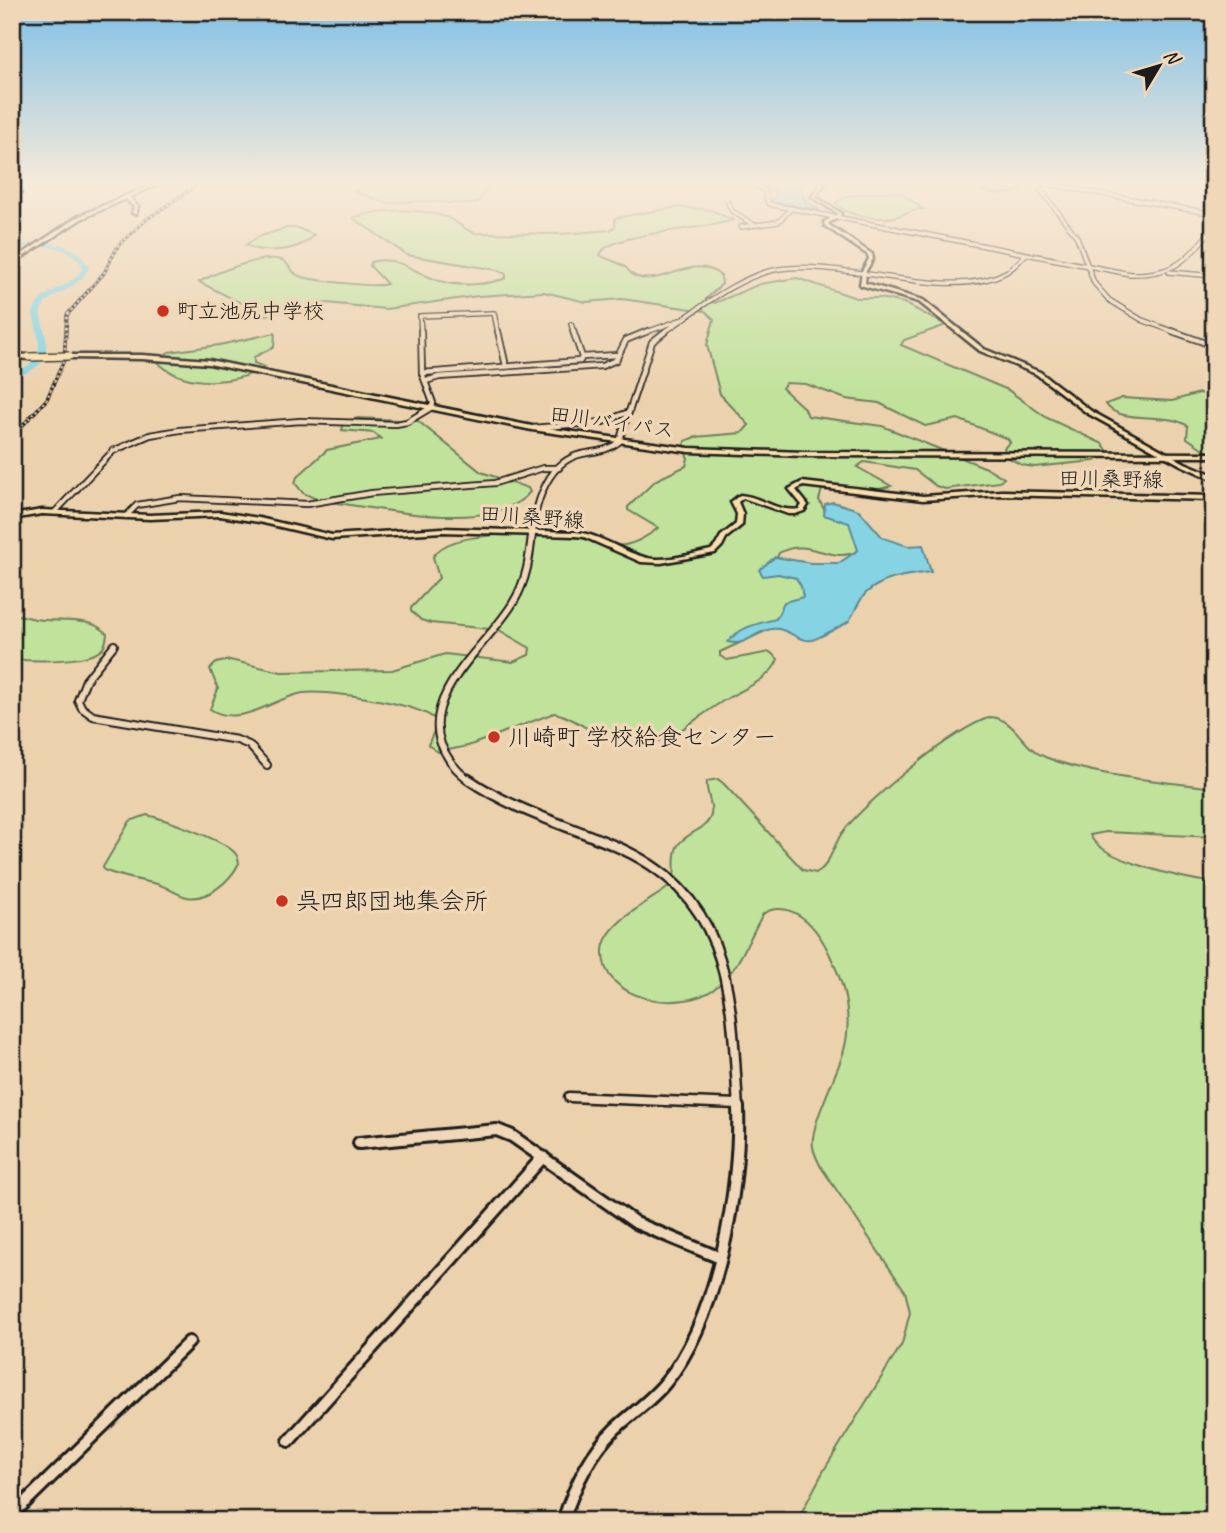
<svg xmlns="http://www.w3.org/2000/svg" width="1226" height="1533" viewBox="0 0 1226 1533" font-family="Caveat,'Klee One',sans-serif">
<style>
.green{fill:#c0e29b;stroke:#6e7f5c;stroke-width:2}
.water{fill:#85d3e3;stroke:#5b8a93;stroke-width:2}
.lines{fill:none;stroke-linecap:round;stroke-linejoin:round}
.river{fill:#85d3e3;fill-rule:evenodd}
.minor-far4-casing{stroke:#1c1c1c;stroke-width:6}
.minor-far3-casing{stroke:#1c1c1c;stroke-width:8}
.minor-far2-casing{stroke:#1c1c1c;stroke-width:10}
.minor-far1-casing{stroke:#1c1c1c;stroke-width:13}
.minor-casing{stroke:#1c1c1c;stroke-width:16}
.major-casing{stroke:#1c1c1c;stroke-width:5}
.highway-casing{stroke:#1c1c1c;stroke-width:5}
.minor-far4{stroke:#f0d7b7;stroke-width:3.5}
.minor-far3{stroke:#f0d7b7;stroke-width:4.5}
.minor-far2{stroke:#f0d7b7;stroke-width:6}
.minor-far1{stroke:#f0d7b7;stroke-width:8}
.minor{stroke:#f0d7b7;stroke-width:10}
.major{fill:#f9deab;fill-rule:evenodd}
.highway{fill:#f9deab;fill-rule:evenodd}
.rail-casing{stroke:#1c1c1c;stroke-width:3.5}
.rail{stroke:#f0d7b7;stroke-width:2;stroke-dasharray:2.5;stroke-linecap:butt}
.highway-bridge-casing{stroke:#1c1c1c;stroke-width:10;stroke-linecap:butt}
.highway-bridge{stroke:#f9deab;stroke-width:7}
.poi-dot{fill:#c8321e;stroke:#f0d7b7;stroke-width:2.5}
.labels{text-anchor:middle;stroke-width:7;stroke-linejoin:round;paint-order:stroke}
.far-poi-label{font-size:21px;fill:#1c1c1c;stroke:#f0d7b7;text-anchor:start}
.far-street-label{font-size:21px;fill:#1c1c1c;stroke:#f0d7b7}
.poi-label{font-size:24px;fill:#1c1c1c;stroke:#f0d7b7;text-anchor:start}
</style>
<rect width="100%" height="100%" fill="#ecd1ad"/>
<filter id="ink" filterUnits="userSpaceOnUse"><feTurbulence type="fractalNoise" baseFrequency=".0143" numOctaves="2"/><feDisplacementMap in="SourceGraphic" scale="14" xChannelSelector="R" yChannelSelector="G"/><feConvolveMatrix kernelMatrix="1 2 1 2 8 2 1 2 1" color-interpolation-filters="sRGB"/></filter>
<g filter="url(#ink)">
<g class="green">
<polygon points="374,181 493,181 478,202 470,204 423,201 386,203 354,191"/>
<path d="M976,181H1009L1023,188C1015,196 992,194 981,191Z"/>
<path d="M890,191L901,193L923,209C913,210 905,214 895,217C879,220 846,217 836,203L847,196Z"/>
<path d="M677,207L711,210L733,220C708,230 607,232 600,255C607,260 618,261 625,267C629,270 631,275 637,277C666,286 693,252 721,276L722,284L706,299L715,303L760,284L797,278L856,298H880L904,303L946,325L904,340L901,345L1008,390L1047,418L1103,444L1110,455L1094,461L1034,467L1022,465L1007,457L1004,448L1010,442L1008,439L958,419L925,426L879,403L846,399L806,384L786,383L782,388L805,409L808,416L882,426L989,469L1004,478L999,482L945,489L936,486L915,470L864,462L857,467L891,486L880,489L823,486L819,500L827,515L859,525L867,531L858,551C831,565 808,536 779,553L777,558L800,567L806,595L768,630L720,652V656L727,660L770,652L778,659C771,679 745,688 728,698C680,726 664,759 602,736C587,730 570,715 554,713L468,746L438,752L428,745L438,722C423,703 327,690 303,693C273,698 241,729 210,709L218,689L210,669L216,663L230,660L281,672L392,670L445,654L513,662L529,655L530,648L499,630L431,623L421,620L411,611V608L439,578L433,557C449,526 562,534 593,540C604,541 614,547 625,545C636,543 650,535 658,528L628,510V507L656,480L686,466L688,458L684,450L685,441L695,437L742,433L749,425L720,394L707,345L714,319L705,311L622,299L586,302L544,292L478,296L386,309L327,303L265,315L199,282C217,272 256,257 277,259C289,260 288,269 297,275C305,280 378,288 387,284L370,266L371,262C397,254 416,274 440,281C458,287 488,285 506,278V274L497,270L407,255L353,218C380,208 419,208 446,217C457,221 464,230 475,233L562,234L610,230L615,226V218Z"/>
<path d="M286,228H298L314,235C301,251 264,255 246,245L258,237Z"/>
<path d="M275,333L274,347L254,357V363L264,367C236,386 179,388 156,360L169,352L219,345Z"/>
<path d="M1199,393L1214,395V456L1187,438L1188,426C1167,411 1118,425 1106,404L1122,398L1172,401Z"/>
<path d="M358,418L418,421L481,472L528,488L530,492C493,537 373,506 321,501L303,493L295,483L297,477L327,450L381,439L374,433L342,430L344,422Z"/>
<path d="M12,614C20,615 27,617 35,619C57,623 92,615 107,634C106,640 106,646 101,650C86,663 32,661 12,659Z"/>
<path d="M991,717C1016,719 1022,748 1045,757C1095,777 1161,781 1214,788V837L1106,832L1090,835C1100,861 1187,879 1214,883V1521H797L824,1470L902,1344L910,1312L905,1291L821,1167C818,1161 814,1154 813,1147C809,1126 838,1074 844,1050C852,1021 846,989 833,962C826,945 817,929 803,918C791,909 775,905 763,914C747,941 740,969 714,989C682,1013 601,1002 603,951C604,924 647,903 666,889C682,876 669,861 678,845C686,833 705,830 710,818C715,807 705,793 707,781L718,779L724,784L803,870L816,873C831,865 832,847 842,833C865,802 954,728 991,717Z"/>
<path d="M147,815C164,819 224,840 235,853C238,856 238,859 239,863C231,880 208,901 187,897C177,895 168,887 157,884C140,880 120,877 104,870L103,867L130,821Z"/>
</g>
<g class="water">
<polygon points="753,181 817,181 799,186 805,200 820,210 770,202 775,196 775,190"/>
<path d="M833,502L859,510L883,538L908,546L923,545L931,572C909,575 883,577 866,593C859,600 855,612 849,621C847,623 817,639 812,640C797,642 788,627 772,629C754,631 747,647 728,642C739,627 759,623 776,619L784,602L803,597L801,586L796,578L778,574L763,576L759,570L775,557L811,563H839L858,550L849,523L824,515L825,504Z"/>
</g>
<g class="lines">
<g class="river">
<polygon points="23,181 31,181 12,189 12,185"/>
<path d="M44,243C64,244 79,248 89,267C79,292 49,291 41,310C39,316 42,320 43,326C53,357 41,370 12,378V373C38,365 43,352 36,327C35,321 32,316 34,310C42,288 73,289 83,267C69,241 37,247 12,249V245Z"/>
<polygon points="12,426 16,429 12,431"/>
</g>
<g class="minor-far4-casing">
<g id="minor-far4">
<path d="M748,181L765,191L768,203L773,205L1130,274C1176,275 1186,260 1214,227"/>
<polyline points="1034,181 1077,237 1094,283 1109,300 1142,320 1177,333"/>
<polyline points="1036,182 1214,214"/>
<polyline points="728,203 732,211 754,225"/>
<polyline points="741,227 778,222 792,208"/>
<polyline points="1169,272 1214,276"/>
<polyline points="571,324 574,333"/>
<polyline points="421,333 420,316 494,313 498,333"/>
<polyline points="644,333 680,320"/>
<path d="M663,333C698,310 737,276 779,269C846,259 949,303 1006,272C1014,268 1020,260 1026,254"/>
</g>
</g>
<g class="minor-far3-casing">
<g id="minor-far3">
<polyline points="498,331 506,366"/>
<polyline points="1172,331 1214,346"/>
<polyline points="582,357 617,355"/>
<polyline points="422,373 580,361 582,357 573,331"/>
<polyline points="426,381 439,377 602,366 616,360 626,340 648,331"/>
<polyline points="533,428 603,422 629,412"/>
<polyline points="55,512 113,451 150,435 180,430 301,421 396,424 407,422 432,407 433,403 422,373 421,331"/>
<polyline points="126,516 137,505 180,498 307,504 372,493 495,483 543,468 559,468"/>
<path d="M533,528C537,499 549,461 582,454C596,451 608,451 619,442L652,342L666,331"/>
</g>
</g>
<g class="minor-far2-casing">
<g id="minor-far2">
<polyline points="114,645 86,680 78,700 82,708 93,716 237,740 249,745 267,765"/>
<path d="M471,781C457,772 447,759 441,744C422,692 488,645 513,603C528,579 530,553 533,526"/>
</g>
</g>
<g class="minor-far1-casing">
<g id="minor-far1">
<path d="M468,779C513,810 564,824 613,845C734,896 731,996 738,1109"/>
<polyline points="569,1097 737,1104"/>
</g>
</g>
<g class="minor-casing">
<g id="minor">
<polyline points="359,1143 497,1130 512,1136 636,1223 718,1257"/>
<polyline points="289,1441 543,1157"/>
<polyline points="12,1515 189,1342"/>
<path d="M563,1521C574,1487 589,1454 615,1429C632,1413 652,1400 666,1382C718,1319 741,1187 738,1107"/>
</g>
</g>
<g class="major-casing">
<g id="major">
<polygon points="160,181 165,181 130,197 138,207 136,214 132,213 134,207 126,199 81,219 12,264 12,261 77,217"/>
<polygon points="822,181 826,181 816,197 841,213 840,217 828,223 829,225 872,254 873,259 866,271 865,283 923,300 984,349 1040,372 1091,411 1185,463 1214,475 1214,480 1181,465 1087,413 1036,374 980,351 919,302 860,285 862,271 869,259 868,255 825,226 824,222 836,215 837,213 812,197"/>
<path d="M802,482L923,496L1002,491L1214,496V500L1002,495L923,500L803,486L796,490L808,505L804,511L795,514H788L743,498L738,502L743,514L742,525L726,538L722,546L715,553L661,563L641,562L584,537L575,536L442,532L332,539L259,522L220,516L150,519L42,514L12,519V515L42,510L150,515L220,512L259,518L332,535L442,528L575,532C600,534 620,551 644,557C662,563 691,554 711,550L716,545L721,536L736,524L737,514L731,502L740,495C760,496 778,513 799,509L802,505L789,489Z"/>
</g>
</g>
<g class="highway-casing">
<g id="highway">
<polygon points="12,354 29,355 32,357 29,359 12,358"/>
<polygon points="67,355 142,355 209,360 532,426 689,448 804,452 1214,453 1214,457 804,456 689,452 532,430 209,364 142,359 69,358 67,357"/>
</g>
</g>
<use href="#minor-far4" class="minor-far4"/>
<use href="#minor-far3" class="minor-far3"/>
<use href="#minor-far2" class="minor-far2"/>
<use href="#minor-far1" class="minor-far1"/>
<use href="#minor" class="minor"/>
<use href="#major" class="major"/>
<use href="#highway" class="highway"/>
<g class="rail-casing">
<polyline id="rail" points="12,437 47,399 64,360 67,315 104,273 118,246 147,219 203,181"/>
</g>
<use href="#rail" class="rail"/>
<g class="highway-bridge-casing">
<polyline id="highway-bridge" points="29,357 69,356"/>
</g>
<use href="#highway-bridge" class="highway-bridge"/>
</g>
</g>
<linearGradient id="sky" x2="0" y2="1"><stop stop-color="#80c0e6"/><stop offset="0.46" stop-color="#f6eada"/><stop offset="1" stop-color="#f6eada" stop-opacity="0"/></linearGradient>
<rect width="1226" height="396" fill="url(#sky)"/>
<g class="poi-dot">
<circle cx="163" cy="311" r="7"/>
<circle cx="494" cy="737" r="7"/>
<circle cx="282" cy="901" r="7"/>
</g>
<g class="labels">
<g class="far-poi-label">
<text x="177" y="318">町立池尻中学校</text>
</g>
<g class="far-street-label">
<text transform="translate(612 422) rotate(8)" y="7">田川バイパス</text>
<text transform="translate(1111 479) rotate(1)" y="7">田川桑野線</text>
<text transform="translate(532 517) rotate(4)" y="7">田川桑野線</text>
</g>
<g class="poi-label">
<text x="508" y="745">川崎町 学校給食センター</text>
<text x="296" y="909">呉四郎団地集会所</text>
</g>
</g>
<rect width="1226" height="1533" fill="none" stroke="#f0d7b7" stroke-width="42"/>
<rect x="21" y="21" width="1184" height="1491" fill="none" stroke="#1c1c1c" stroke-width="2.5" filter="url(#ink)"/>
<g transform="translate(1159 66) rotate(52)" stroke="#f0d7b7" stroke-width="5" paint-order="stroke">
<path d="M0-5L12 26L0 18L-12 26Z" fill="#1c1c1c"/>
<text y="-10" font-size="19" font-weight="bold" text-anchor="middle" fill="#1c1c1c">N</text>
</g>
</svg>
